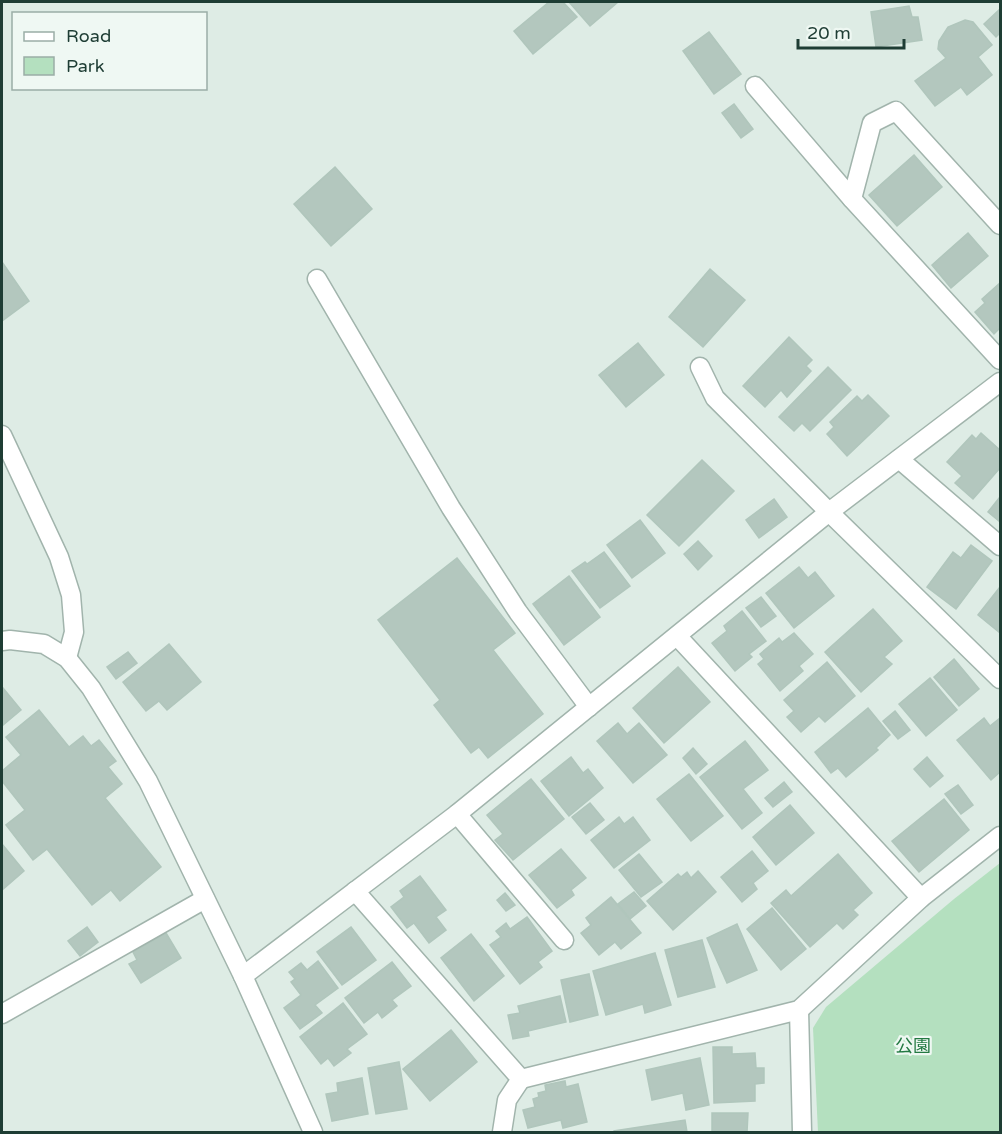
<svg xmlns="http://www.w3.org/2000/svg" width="1002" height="1134" viewBox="0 0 1002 1134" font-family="'Varela Round','Noto Sans JP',sans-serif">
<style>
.green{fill:#b4e0bf}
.building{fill:#b3c7be;stroke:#b0c6bc;stroke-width:1.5}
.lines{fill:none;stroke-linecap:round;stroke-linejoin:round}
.service-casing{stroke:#a1b4ac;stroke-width:21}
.minor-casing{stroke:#a1b4ac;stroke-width:21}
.tertiary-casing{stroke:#a1b4ac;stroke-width:21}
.service{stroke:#fff;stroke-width:18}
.minor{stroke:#fff;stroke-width:18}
.tertiary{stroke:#fff;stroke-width:18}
.labels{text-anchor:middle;stroke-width:4.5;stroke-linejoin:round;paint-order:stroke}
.park-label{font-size:18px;fill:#237942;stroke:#eff8f3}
</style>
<rect width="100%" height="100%" fill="#deece5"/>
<polygon class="green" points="1000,863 1000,1132 818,1132 813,1028 826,1007 954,899"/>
<g class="building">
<polygon points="549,2 563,2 577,17 533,54 514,31"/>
<polygon points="569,2 618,2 590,26"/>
<polygon points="909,6 912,17 918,17 922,40 876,47 871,12"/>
<polygon points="1000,9 1000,33 996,37 984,24"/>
<polygon points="965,20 973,22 992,45 978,57 992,75 967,95 961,87 935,106 915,81 946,58 938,49 939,41 948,27"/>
<polygon points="709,32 741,74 714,94 683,51"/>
<polygon points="734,104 753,129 741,138 722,113"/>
<polygon points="914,155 942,187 897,226 869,195"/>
<polygon points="335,167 372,209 331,246 294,204"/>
<polygon points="968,233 988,256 951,288 932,265"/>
<polygon points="2,262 29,301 2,321"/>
<polygon points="710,269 745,300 703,347 669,317"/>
<polygon points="1000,283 1000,328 994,334 975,312 985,303 982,299"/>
<polygon points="789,337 812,360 806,366 811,371 787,397 781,390 765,407 743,386"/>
<polygon points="638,343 664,375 626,407 599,375"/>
<polygon points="828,367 851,390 810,431 802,423 794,431 779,417"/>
<polygon points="868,395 889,416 847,456 827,434 834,427 830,422 857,396 862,401"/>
<polygon points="981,433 1000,450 1000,468 973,499 955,483 962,476 947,462 972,435 976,439"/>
<polygon points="702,460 734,491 679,546 647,515"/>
<polygon points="1000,497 1000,522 988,512"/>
<polygon points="774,499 787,517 759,538 746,520"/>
<polygon points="640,520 665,553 632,578 607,545"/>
<polygon points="698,541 712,556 698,570 684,554"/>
<polygon points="971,545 992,561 956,609 927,587 953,552 961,558"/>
<polygon points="604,552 630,586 600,608 572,571 585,562 587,564"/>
<polygon points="457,558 515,633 493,650 543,714 488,758 479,747 471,753 434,705 440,700 378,620"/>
<polygon points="799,567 808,578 815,572 834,596 794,628 766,593"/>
<polygon points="569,576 600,617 564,645 533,604"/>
<polygon points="1000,587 1000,633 978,615"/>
<polygon points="761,597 776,616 761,627 746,608"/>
<polygon points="873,609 902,641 884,657 892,664 861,692 825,652"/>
<polygon points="742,611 766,641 749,654 752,657 735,671 712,643 727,631 724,626"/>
<polygon points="794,633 813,654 799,666 803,671 780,691 758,664 764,659 760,654 779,638 782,642"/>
<polygon points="169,644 201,682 167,710 159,701 146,711 123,682"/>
<polygon points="128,652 137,663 116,679 107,667"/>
<polygon points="954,659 979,689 959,706 934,677"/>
<polygon points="827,662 855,696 825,722 819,716 801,732 787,717 794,711 784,700"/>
<polygon points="678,667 710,702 664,743 633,708"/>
<polygon points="930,678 957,710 926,736 899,704"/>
<polygon points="3,688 21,710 2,726 2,689"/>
<polygon points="868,708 890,735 876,748 878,750 846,777 838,768 831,773 815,752"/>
<polygon points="39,710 69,747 83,736 91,746 99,740 116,761 108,767 122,784 105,798 161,867 120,901 111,890 92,905 47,849 33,860 6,825 25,810 2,781 2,771 21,755 6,737"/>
<polygon points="895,711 910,730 898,739 883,721"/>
<polygon points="984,718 990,726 1000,718 1000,772 991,780 957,740"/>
<polygon points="618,723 627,734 639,723 667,755 633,783 597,741"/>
<polygon points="745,741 768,770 743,789 762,813 742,829 700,777"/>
<polygon points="693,748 707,764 696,774 683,758"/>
<polygon points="571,757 583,773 588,769 603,788 569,816 541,781"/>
<polygon points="927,757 943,776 930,787 914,769"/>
<polygon points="689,774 723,816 691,841 657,799"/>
<polygon points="531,779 564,819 513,860 495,840 503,834 487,815"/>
<polygon points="784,782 792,792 773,807 765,798"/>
<polygon points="958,785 973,805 961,814 945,794"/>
<polygon points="944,799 969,830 919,872 892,841"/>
<polygon points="590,803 604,820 586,834 572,817"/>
<polygon points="790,805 814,833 776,865 753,837"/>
<polygon points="619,817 624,824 633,817 650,840 614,868 591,840"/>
<polygon points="2,844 24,871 2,890"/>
<polygon points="561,849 586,878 571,890 574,895 557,908 529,875"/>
<polygon points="752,851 768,871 753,883 757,889 742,902 721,877"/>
<polygon points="639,854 662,882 641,897 619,870"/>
<polygon points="838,854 872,893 853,910 858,915 843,929 837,923 810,947 771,903 786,890 791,896"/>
<polygon points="698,871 716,892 673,930 647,901 678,874 681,877 687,872 691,878"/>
<polygon points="420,876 446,910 436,917 446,930 429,943 414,923 407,928 391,907 404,897 400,891"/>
<polygon points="634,892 646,906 630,919 618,904"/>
<polygon points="505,893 515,905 506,911 497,900"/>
<polygon points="611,897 641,933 621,949 615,942 599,955 581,933 591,925 586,918"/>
<polygon points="772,908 806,949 781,970 747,929"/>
<polygon points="527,917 552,951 538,962 542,967 520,984 490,945 501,937 496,931 506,923 510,929"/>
<polygon points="737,924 757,970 727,983 707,938"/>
<polygon points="87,927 98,942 80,956 68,941"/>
<polygon points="351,927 376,960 342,985 317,952"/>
<polygon points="166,933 181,958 141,983 129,964 137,960 133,952"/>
<polygon points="471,934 504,976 474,1001 441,958"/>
<polygon points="702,940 715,987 678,997 665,950"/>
<polygon points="655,953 671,1005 645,1013 643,1004 606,1015 593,971"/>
<polygon points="318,961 338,988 315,1005 322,1013 300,1029 284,1008 301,995 291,982 295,979 289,972 301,963 307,970"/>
<polygon points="392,962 411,986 392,1000 397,1006 382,1018 378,1012 364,1023 345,998"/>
<polygon points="589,974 598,1015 570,1022 561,980"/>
<polygon points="560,996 566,1022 528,1031 529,1036 513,1039 508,1015 520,1013 518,1006"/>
<polygon points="343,1003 367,1034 347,1049 351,1053 334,1066 328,1058 321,1064 300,1037"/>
<polygon points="451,1030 477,1062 430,1101 403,1069"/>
<polygon points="713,1047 732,1047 732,1054 755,1053 756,1068 764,1068 764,1083 755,1084 755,1101 714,1103"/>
<polygon points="700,1058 709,1105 686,1110 683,1093 652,1100 646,1070"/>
<polygon points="399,1062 407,1109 376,1114 368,1068"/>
<polygon points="362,1078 368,1114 332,1121 326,1094 338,1092 337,1083"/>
<polygon points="565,1081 566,1087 578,1084 587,1122 563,1128 561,1120 528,1128 523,1110 535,1107 533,1099 539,1097 538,1093 546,1091 545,1085"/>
<polygon points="712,1113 748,1113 747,1132 712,1132"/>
<polygon points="685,1120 687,1132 614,1132 614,1131"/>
</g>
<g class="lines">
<g class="service-casing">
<g id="service">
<polyline points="755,86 852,199"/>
<polyline points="317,279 451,508 518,612 589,707"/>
<polyline points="700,367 715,398 829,512"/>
<polyline points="2,435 59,557 71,595 74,632 67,658"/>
<polyline points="899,459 1000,546"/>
<polyline points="457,814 564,940"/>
<polyline points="2,1014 205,899"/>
</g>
</g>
<g class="minor-casing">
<g id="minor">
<polyline points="1000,225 896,111 872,123 852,199 1000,360"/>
<polyline points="829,512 1000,679"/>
<polyline points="677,636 921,898"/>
<polyline points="2,641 10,640 44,644 67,658 91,688 148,781 243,976"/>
<polyline points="355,891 521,1079 799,1010 921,898 1000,836"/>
<polyline points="799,1010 802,1132"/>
<polyline points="502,1132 507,1100 521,1079"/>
</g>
</g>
<g class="tertiary-casing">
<polyline id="tertiary" points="313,1132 243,976 457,814 829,512 1000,382"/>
</g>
<use href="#service" class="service"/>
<use href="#minor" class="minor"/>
<use href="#tertiary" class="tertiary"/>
</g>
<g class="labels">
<g class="park-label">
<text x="913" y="1052">公園</text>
</g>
</g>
<rect width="1002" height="1134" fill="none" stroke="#1e3d34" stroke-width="6"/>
<rect x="12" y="12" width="195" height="78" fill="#eff8f3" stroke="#9bada7" stroke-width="1.5"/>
<rect x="24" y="32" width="30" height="9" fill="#ffffff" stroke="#9bada7" stroke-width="1.5"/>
<text x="66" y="42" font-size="18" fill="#1e3d34">Road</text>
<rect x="24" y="57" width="30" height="18" fill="#b4e0bf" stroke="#9bada7" stroke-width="1.5"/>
<text x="66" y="72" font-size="18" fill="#1e3d34">Park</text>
<path d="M798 39v9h106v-9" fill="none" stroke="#1e3d34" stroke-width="3"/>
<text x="807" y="39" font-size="18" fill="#1e3d34" stroke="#eff8f3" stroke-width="4.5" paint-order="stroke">20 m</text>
</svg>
